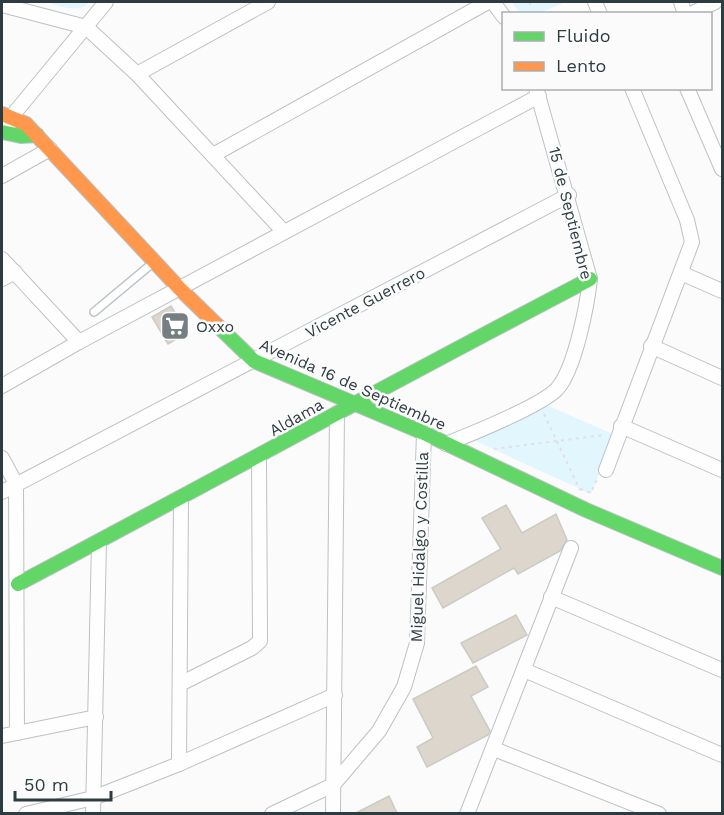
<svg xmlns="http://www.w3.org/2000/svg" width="724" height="815" viewBox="0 0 724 815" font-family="'Work Sans',sans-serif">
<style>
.green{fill:#e2f6fd}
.building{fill:#dcd6cc;stroke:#cdcac4;stroke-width:1.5}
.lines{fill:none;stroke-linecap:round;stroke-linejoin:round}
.lane-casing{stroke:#bbc2c5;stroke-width:10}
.street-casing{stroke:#bbc2c5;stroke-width:16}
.fast-casing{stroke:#bbc2c5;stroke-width:16}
.slow-casing{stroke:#bbc2c5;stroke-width:16}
.path{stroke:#dfe0e1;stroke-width:2;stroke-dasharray:3 4.5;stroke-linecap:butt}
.lane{stroke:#fefefe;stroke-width:7}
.street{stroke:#fefefe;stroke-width:14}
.fast{stroke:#63d668;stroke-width:14}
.slow{stroke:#ff974d;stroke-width:14}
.labels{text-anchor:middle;stroke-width:5;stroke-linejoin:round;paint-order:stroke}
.street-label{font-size:16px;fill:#2d3c41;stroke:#fbfbfb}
.poi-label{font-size:16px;fill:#2d3c41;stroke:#fbfbfb;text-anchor:start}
</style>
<rect width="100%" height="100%" fill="#fbfbfb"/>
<g class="green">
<path d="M45,2H89C79,15 60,5 45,2Z"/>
<polygon points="512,2 566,2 540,13 520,13"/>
<polygon points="544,404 615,435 591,494 469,438"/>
</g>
<g class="building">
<polygon points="171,306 187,333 168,344 152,317"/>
<polygon points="506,505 522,533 556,514 567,540 560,551 518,574 514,568 443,608 432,588 501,549 482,518"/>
<polygon points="516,615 527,635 473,663 461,643"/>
<polygon points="476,666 488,687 471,696 490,731 488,735 427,767 417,747 433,738 413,699"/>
<polygon points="389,796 397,813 356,813"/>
</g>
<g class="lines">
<g class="lane-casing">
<polyline id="lane" points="94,312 154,262"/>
</g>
<g class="street-casing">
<g id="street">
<polyline points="493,2 504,17"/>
<polyline points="595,2 600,14"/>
<polyline points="681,2 685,14"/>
<polyline points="2,5 86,27 137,74 284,232"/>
<polyline points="691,14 715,2"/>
<polyline points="137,74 268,2"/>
<polyline points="687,88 722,169"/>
<polyline points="9,125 12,116 106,2"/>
<polyline points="213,155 488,2"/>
<polyline points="2,176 50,149"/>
<polyline points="2,259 79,342"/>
<polyline points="681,273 722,291"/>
<polyline points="2,279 15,272"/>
<polyline points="651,346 722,378"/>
<polyline points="2,386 79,342 539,96"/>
<polyline points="621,426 722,470"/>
<path d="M446,444C471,434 541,406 557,389C575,369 587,306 590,279L536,88"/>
<polyline points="2,458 16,484 17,733"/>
<polyline points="606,470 692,242 687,220 632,88"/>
<polyline points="2,492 569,195"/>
<polyline points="551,597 722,670"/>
<polyline points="524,670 722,755"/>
<polyline points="180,684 252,648 260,641 259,456"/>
<polyline points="2,736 96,717"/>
<polyline points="494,749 659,814"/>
<polyline points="179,764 181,499"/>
<polyline points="26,814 93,798 179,764 335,695"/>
<polyline points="93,814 99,542"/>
<polyline points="272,814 333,785 379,731 404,687 417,643 424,433"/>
<polyline points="333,814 337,413"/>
<polyline points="467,814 571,548"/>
</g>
</g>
<g class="fast-casing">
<g id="fast">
<polyline points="2,132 21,136 37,135"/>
<polyline points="219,327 254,361 424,433 586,510 722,568"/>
<path d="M18,584C209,483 398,379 590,279"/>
</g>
</g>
<g class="slow-casing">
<polyline id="slow" points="2,114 26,124 179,288 219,327"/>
</g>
<g class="path">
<polyline points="529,2 532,7"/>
<polyline points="544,414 580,490"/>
<polyline points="494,449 604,435"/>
<polyline points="580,489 591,493 597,479"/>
</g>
<use href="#lane" class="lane"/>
<use href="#street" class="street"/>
<use href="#fast" class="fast"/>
<use href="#slow" class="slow"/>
</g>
<defs>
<g id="supermarket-square" transform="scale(1.5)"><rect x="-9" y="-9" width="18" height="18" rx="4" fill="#757f82" stroke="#fbfbfb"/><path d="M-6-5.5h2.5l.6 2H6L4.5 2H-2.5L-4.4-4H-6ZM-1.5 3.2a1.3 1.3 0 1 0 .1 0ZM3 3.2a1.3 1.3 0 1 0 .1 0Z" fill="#fff"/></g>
</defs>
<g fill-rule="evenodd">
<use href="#supermarket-square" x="175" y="326"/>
</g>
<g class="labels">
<g class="street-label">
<text transform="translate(571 213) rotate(76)" y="6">15 de Septiembre</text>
<text transform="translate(365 302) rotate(-28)" y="6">Vicente Guerrero</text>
<text transform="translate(353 384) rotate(24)" y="6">Avenida 16 de Septiembre</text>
<text transform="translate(296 417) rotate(-29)" y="6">Aldama</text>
<text transform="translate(419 547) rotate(-88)" y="6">Miguel Hidalgo y Costilla</text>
</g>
<g class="poi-label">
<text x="196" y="332">Oxxo</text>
</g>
</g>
<rect width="724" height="815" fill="none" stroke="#2d3c41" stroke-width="6"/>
<rect x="502" y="12" width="210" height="78" fill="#fbfbfb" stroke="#a9afb1" stroke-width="1.5"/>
<rect x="514" y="32" width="30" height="9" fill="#63d668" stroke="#a9afb1" stroke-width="1.5"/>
<text x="556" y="42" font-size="18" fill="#2d3c41">Fluido</text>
<rect x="514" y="62" width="30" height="9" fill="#ff974d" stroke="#a9afb1" stroke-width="1.5"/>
<text x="556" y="72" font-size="18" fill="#2d3c41">Lento</text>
<path d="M15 791v9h96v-9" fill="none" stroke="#2d3c41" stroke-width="3"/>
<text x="24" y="791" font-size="18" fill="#2d3c41" stroke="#fbfbfb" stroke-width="4.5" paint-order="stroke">50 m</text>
</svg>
